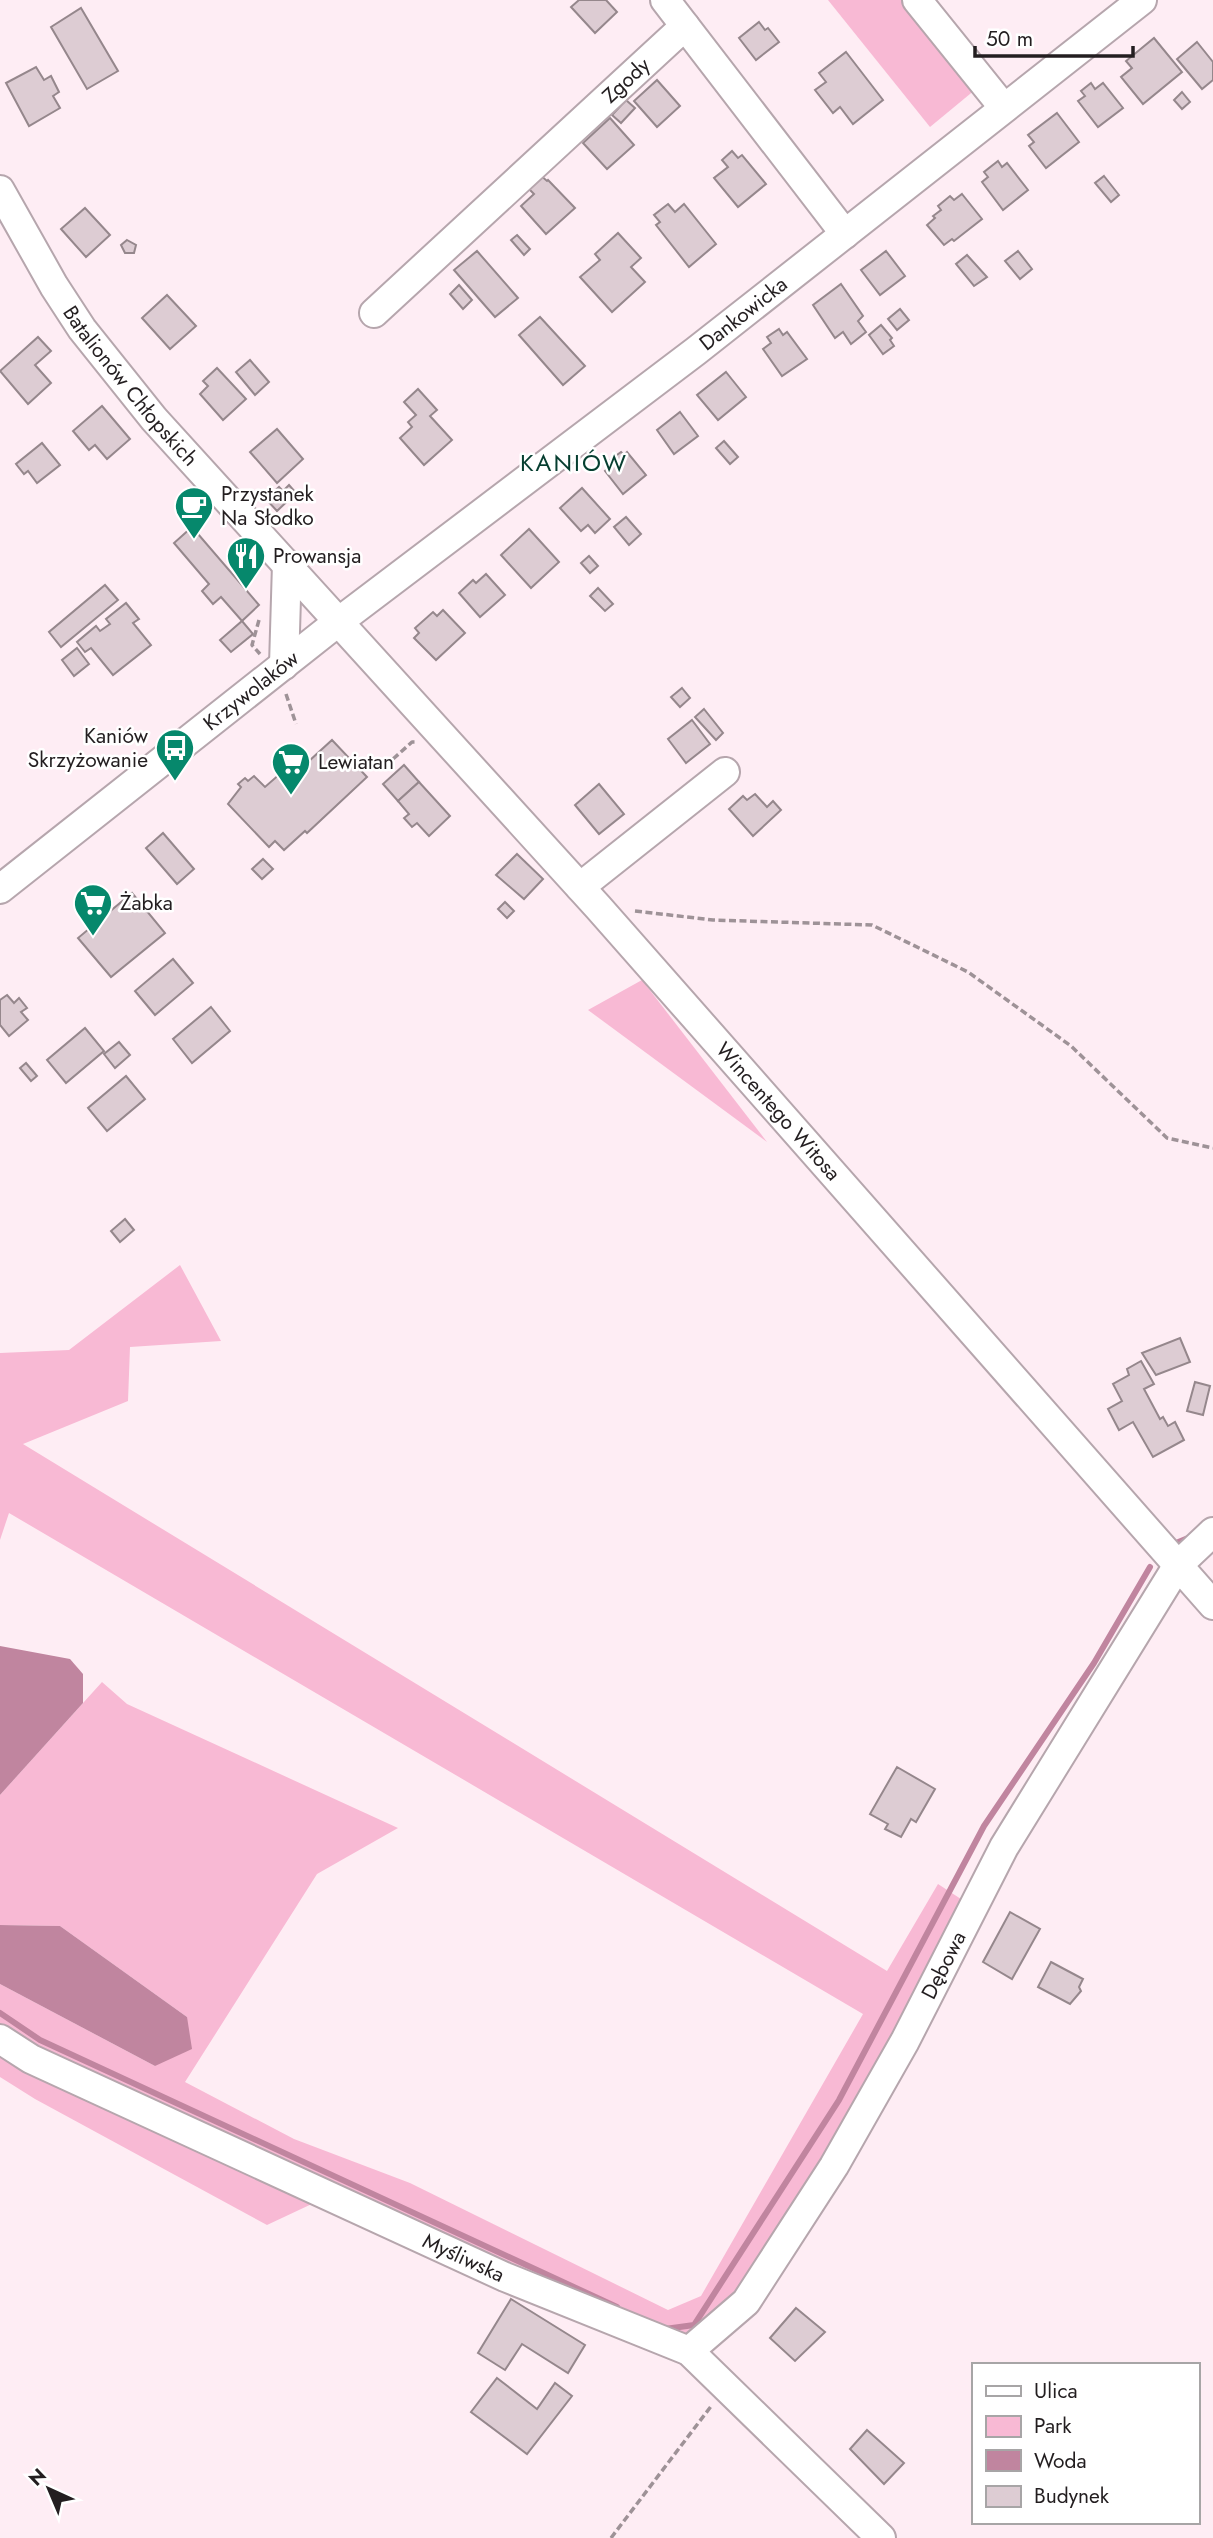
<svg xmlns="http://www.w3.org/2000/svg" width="1213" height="2538" viewBox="0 0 1213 2538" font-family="Jost,sans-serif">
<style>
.green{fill:#f8b9d4}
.water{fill:#c0859f}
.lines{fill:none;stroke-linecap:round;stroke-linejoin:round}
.stream{stroke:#c0859f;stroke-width:6}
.building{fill:#ddccd3;stroke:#95878c;stroke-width:2}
.minor-casing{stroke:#b6a6ad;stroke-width:32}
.path{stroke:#9e9297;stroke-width:3.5;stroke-dasharray:7 3.5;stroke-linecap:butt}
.minor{stroke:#fff;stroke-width:28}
.labels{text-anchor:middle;stroke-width:5;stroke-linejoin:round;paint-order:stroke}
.street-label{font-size:21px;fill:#231e20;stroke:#fff}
.poi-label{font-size:21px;fill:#231e20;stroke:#fff;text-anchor:start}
.quarter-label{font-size:24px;letter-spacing:2px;fill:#063e30;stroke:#fff}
</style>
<rect width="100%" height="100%" fill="#feedf4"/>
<g class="green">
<polygon points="828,0 905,0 976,89 930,127"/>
<polygon points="642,980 767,1142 588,1010"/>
<polygon points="180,1265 221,1341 130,1347 128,1401 23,1444 887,1971 938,1884 964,1901 898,2038 738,2297 697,2334 668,2336 316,2202 267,2225 35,2099 0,2077 0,1984 155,2066 187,2017 60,1926 0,1925 0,1795 102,1682 127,1704 398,1828 317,1874 185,2082 294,2139 410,2183 668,2310 701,2296 863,2014 9,1513 0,1540 0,1353 69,1350"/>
</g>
<g class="water">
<polygon points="0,1646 70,1659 83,1674 83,1703 0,1795"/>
<polygon points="0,1925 60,1926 187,2017 192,2049 155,2066 0,1984"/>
</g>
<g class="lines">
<g class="stream">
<polyline points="1176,1543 1193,1536"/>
<polyline points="0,2013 40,2040 617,2307"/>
<polyline points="665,2329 694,2325 839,2100 984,1826 1094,1663 1150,1567"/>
</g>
</g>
<g class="building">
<polygon points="579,0 606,0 617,12 595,33 571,7"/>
<polygon points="81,8 118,71 87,89 51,27"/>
<polygon points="759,22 765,30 768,28 779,42 756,60 739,38"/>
<polygon points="1154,38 1182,72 1143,104 1121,77 1132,68 1126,61"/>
<polygon points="1197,42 1213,62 1213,80 1202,89 1177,59"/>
<polygon points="846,52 883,100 853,124 840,107 833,113 815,90 826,82 819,73"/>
<polygon points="36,67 44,80 51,76 59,92 53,96 60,108 29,126 6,83"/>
<polygon points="657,80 680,106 657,127 634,101"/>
<polygon points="1091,83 1095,89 1103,83 1123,108 1098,127 1078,101 1085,96 1081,91"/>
<polygon points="1182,92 1190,102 1182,109 1174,100"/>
<polygon points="626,100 635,108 621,123 612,115"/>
<polygon points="1057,113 1079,142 1046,168 1029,146 1034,142 1028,135"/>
<polygon points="610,118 634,145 607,169 583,143"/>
<polygon points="732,151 738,158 742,155 766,184 738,207 714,178 728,167 722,160"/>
<polygon points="998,161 1002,167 1007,163 1028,190 1003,210 982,182 988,177 984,172"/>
<polygon points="539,174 547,181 548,180 575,208 546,234 521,206 534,194 526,186"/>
<polygon points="1104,176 1119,195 1111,202 1095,183"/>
<polygon points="962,194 982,219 954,241 952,239 944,245 927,225 935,218 933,216 941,210 938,206 950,196 954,200"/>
<polygon points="668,204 675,212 684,204 716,244 689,267 656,225 660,222 654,215"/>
<polygon points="85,208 110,235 86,257 61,229"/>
<polygon points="618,233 641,258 631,267 645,282 612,312 580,277 600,260 595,254"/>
<polygon points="517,235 530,249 524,255 511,240"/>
<polygon points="127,240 136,245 134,253 125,253 121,245"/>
<polygon points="477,251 518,298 495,317 454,270"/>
<polygon points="886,251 905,276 880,295 861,270"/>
<polygon points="1018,251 1032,269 1020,279 1005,261"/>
<polygon points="967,255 987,277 974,286 956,264"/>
<polygon points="841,284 863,316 858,321 866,332 851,344 843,332 835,338 813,305"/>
<polygon points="459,285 472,300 463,309 450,294"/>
<polygon points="167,295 196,326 170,349 142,318"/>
<polygon points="900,309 909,320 897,330 888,319"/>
<polygon points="540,317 585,366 563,385 519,335"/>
<polygon points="881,325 892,338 890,340 894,346 883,354 869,335"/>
<polygon points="779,329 783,335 787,332 807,359 782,376 763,349 771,343 767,337"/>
<polygon points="38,337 51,351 35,365 51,383 28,404 0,371"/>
<polygon points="250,360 269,382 255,395 236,372"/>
<polygon points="217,368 246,399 223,420 200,394 208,386 203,381"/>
<polygon points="726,372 746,397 718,420 697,395"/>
<polygon points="418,389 437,410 430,416 452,440 424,465 400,438 412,427 408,422 416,415 404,402"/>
<polygon points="102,406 130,439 107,459 95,445 89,450 73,431"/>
<polygon points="680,412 698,436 674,454 657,430"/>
<polygon points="277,429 303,459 277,483 250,452"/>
<polygon points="724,441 738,457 730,464 716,448"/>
<polygon points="42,443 60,465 37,483 28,471 24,474 16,464"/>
<polygon points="621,452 624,455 627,452 646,475 623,494 605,471 613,464 610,460"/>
<polygon points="289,485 296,493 277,511 266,499 279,487 283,491"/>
<polygon points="582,488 610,519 595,533 588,525 581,531 560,508"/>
<polygon points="626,517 641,534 629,545 614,527"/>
<polygon points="192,527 259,605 242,621 221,597 213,604 202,591 209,584 174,543"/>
<polygon points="529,529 559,562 531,588 501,555"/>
<polygon points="589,556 598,566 590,573 581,563"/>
<polygon points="486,574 505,595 480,617 459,593 473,580 476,583"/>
<polygon points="105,585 118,600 61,647 49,632"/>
<polygon points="598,588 613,604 605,611 590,596"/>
<polygon points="126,603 139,619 133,623 151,645 113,675 91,648 85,652 77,642 96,626 100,631 110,624 106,619"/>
<polygon points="443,610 465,633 436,660 414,638 419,633 415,628 433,612 437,616"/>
<polygon points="242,621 253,634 231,652 220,640"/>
<polygon points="77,648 89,664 74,676 62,660"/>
<polygon points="682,688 690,698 680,707 671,697"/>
<polygon points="704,709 723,733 716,740 695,717"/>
<polygon points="692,720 710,744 686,763 668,739"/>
<polygon points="332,740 367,777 307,833 305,831 284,850 275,841 269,847 228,804 241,787 238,784 245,778 248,781 254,776 265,787 281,773 278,770 286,763 291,767 303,755 309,761"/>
<polygon points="404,765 419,782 398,801 383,784"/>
<polygon points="419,782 450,816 429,836 417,823 412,827 404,818 409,814 398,801"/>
<polygon points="599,784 624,814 599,834 575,805"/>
<polygon points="755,794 767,807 773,801 781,810 753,836 729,809 743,796 747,800"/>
<polygon points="163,833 194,869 177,884 146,848"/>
<polygon points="517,854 543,879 524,899 496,875"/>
<polygon points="263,859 273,869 262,879 252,869"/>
<polygon points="132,893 165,933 111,977 78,938"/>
<polygon points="505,902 514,911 507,918 498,909"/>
<polygon points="173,959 193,983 155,1015 135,991"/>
<polygon points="7,995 14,1003 19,998 27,1008 21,1012 28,1020 9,1036 0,1025 0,1000"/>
<polygon points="211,1007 230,1031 192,1063 173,1039"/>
<polygon points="85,1028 104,1051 66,1083 47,1060"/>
<polygon points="119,1042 130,1055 115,1068 104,1054"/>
<polygon points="26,1063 37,1076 31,1081 20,1068"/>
<polygon points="126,1076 145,1099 107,1131 88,1108"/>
<polygon points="125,1219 134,1230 120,1242 111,1231"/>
<polygon points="1180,1338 1190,1362 1156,1375 1142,1353"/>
<polygon points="1141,1361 1154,1384 1144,1389 1160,1419 1163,1417 1168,1426 1175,1422 1184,1440 1153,1457 1133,1422 1119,1430 1108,1409 1122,1401 1113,1384 1129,1375 1127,1369"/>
<polygon points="1195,1382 1210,1386 1203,1415 1187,1411"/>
<polygon points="897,1767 935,1789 916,1822 911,1819 901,1837 885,1829 888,1824 870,1814"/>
<polygon points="1010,1912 1040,1929 1012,1979 983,1962"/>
<polygon points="1051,1962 1083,1979 1079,1987 1081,1991 1070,2004 1038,1987"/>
<polygon points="511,2299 585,2345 568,2373 522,2344 505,2370 478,2353"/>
<polygon points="796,2308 825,2332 795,2361 770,2338"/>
<polygon points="497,2378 537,2409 555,2383 572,2396 527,2454 471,2412"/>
<polygon points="867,2430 904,2463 884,2484 850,2449"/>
</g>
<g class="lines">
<g class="minor-casing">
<g id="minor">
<polyline points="665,0 685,26"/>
<polyline points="917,0 1004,108"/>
<path id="s1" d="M0,190L54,286L82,329L154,419L598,907L1213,1605"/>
<path id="s2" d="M374,313L685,26L845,234"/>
<polyline points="284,665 287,564"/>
<polyline points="580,887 725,772"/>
<path id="s3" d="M0,889L329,629L696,351L1142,0"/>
<path id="s4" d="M0,2039L31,2059L505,2277L689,2351L881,2538"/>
<path id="s5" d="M689,2351L746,2302L834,2166L905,2041L1004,1847L1178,1565L1213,1532"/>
</g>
</g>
<g class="path">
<polyline points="259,620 252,645 260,654"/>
<polyline points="286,694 296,724"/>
<polyline points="393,759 412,742 416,742"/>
<polyline points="635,911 713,920 872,925 968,972 1071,1046 1167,1138 1213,1148"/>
<polyline points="611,2538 712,2405"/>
</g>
<use href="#minor" class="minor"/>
</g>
<defs>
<g id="cafe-pin" transform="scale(2.0125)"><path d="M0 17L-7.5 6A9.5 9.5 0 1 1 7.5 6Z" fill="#06886c" stroke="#fff"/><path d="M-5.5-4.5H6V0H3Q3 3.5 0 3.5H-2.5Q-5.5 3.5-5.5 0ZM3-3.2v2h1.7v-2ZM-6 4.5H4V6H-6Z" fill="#fff"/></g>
<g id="restaurant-pin" transform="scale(2.0125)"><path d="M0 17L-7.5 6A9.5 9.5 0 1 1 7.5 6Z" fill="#06886c" stroke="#fff"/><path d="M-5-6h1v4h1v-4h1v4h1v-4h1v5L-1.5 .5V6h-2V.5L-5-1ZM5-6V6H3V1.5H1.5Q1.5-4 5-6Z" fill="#fff"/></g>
<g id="bus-pin" transform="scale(2.0125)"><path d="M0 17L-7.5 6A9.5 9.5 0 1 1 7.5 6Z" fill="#06886c" stroke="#fff"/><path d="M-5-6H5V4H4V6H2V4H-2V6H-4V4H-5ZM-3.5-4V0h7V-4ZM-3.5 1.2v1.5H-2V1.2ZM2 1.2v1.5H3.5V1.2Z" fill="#fff"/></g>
<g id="supermarket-pin" transform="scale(2.0125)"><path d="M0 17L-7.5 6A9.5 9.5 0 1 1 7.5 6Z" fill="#06886c" stroke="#fff"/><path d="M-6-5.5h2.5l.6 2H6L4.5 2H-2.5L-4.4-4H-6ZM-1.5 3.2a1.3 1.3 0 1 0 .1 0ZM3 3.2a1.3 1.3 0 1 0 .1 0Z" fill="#fff"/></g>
</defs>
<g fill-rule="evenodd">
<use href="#cafe-pin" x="194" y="506"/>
<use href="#restaurant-pin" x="246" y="556"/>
<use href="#bus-pin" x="175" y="748"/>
<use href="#supermarket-pin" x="291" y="762"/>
<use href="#supermarket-pin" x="93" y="903"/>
</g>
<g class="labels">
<g class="street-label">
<text dy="7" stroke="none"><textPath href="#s2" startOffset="343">Zgody</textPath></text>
<text dy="7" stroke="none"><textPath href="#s3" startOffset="940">Dankowicka</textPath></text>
<text dy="7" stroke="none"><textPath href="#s1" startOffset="236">Batalionów Chłopskich</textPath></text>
<text dy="7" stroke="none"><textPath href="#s3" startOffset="320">Krzywolaków</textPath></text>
<text dy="7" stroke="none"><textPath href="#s1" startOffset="1209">Wincentego Witosa</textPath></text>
<text dy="7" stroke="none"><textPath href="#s5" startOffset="466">Dębowa</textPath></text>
<text dy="7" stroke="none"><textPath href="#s4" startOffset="513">Myśliwska</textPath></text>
</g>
<g class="poi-label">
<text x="221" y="501">Przystanek<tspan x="221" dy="24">Na Słodko</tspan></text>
<text x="273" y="563">Prowansja</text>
<text x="148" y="743" text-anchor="end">Kaniów<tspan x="148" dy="24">Skrzyżowanie</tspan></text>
<text x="318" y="769">Lewiatan</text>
<text x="120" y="910">Żabka</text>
</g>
<g class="quarter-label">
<text x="574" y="471">KANIÓW</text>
</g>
</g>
<rect x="972" y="2363" width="228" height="161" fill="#ffffff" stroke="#a7a5a6" stroke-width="2"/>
<rect x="986" y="2386" width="35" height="10" fill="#ffffff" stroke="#a7a5a6" stroke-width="2"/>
<text x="1034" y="2398" font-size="21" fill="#231e20">Ulica</text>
<rect x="986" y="2416" width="35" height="21" fill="#f8b9d4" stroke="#a7a5a6" stroke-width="2"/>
<text x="1034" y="2433" font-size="21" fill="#231e20">Park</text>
<rect x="986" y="2450" width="35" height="21" fill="#c0859f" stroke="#a7a5a6" stroke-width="2"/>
<text x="1034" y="2468" font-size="21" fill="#231e20">Woda</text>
<rect x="986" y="2486" width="35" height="21" fill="#ddccd3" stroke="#a7a5a6" stroke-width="2"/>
<text x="1034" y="2503" font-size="21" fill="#231e20">Budynek</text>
<g transform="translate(49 2489) rotate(316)" stroke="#ffffff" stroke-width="5" paint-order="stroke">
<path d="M0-5L12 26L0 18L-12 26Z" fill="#231e20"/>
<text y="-10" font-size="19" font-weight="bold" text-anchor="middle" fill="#231e20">N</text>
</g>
<path d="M975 46v10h158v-10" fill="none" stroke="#231e20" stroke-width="3.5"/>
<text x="986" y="46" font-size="21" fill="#231e20" stroke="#ffffff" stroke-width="5" paint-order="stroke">50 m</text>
</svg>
